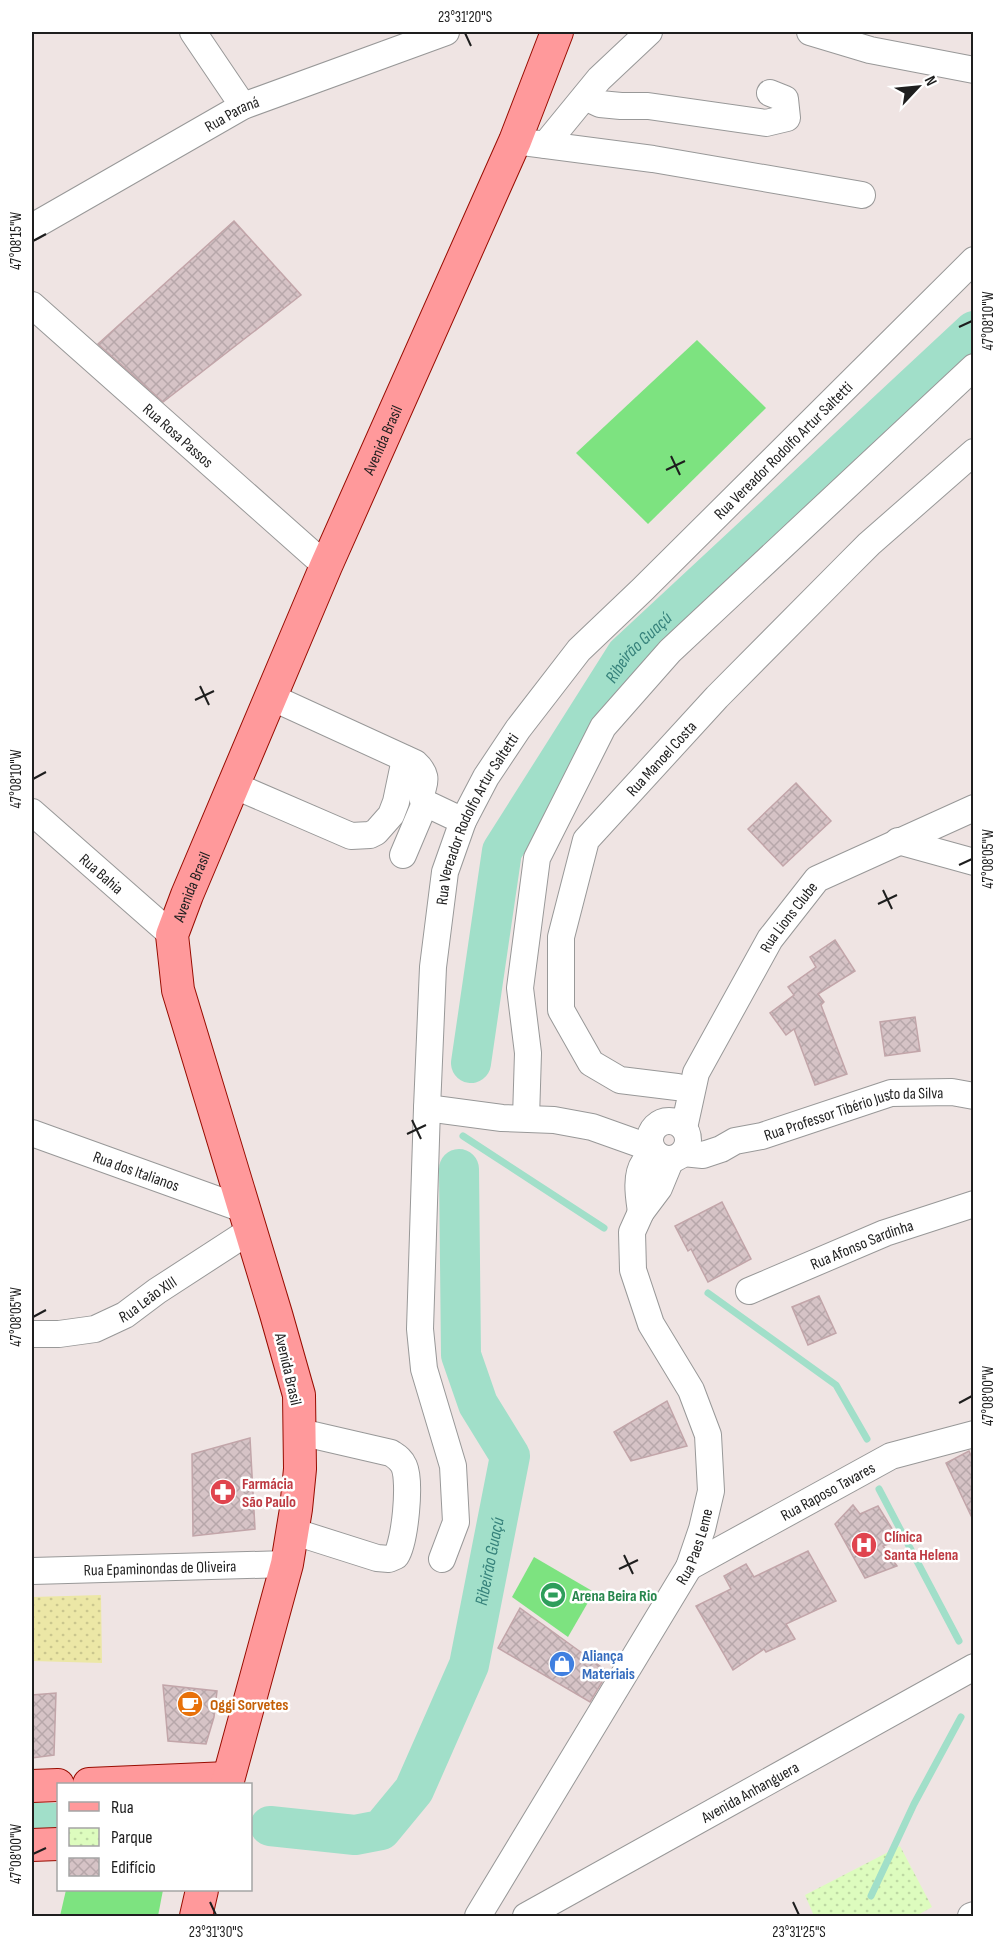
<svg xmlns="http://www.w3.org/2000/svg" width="1005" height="1948" viewBox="0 0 1005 1948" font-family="'Sofia Sans Condensed',sans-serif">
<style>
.grass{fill:url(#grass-dots)}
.park{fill:url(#park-dots)}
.pitch{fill:#7de380}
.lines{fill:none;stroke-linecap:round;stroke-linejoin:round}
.stream{stroke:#a1dfc9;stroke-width:7}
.river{stroke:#a1dfc9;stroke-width:40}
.building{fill:url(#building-cross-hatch);stroke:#c2a5a9;stroke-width:1.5}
.minor-casing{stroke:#989898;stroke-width:28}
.major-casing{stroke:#980c00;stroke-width:34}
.minor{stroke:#fff;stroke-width:26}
.major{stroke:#ff999b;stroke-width:32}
.ticks{fill:none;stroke:#1e1e1e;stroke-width:2}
.labels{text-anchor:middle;stroke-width:5;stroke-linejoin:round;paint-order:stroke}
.street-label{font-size:16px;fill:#1e1e1e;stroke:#fff}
.health-label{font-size:16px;font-weight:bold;fill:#be3a42;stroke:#fff;text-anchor:start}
.leisure-label{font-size:16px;font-weight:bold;fill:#27864d;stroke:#fff;text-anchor:start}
.shop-label{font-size:16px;font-weight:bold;fill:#366cbe;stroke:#fff;text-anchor:start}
.food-label{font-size:16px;font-weight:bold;fill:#c56008;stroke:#fff;text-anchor:start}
.water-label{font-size:18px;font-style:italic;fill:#36827b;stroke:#fff}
.neatline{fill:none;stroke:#1e1e1e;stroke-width:2}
.ticks-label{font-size:15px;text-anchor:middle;fill:#1e1e1e}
</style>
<defs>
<pattern id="grass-dots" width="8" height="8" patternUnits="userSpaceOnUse" patternTransform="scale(1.5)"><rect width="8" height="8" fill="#ece7a6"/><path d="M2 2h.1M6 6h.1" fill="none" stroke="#cac68e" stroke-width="1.8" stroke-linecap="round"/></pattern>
<pattern id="park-dots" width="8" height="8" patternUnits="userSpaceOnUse" patternTransform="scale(1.5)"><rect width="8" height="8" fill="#ddfcbe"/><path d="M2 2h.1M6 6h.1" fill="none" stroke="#bdd8a3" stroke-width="1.8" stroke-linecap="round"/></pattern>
<pattern id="building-cross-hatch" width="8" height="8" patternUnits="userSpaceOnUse" patternTransform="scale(1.5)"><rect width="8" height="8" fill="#d6c3c6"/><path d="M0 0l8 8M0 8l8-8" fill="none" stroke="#b7a7aa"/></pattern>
</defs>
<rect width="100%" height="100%" fill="#efe4e3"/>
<polygon class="grass" points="101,1595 102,1663 32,1661 32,1597"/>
<polygon class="park" points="900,1846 932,1907 916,1916 814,1916 805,1895"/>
<g class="pitch">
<polygon points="697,340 766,408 648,524 576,453"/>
<polygon points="534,1557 594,1592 568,1637 512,1597"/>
<polygon points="66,1890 163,1890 158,1916 60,1916"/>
</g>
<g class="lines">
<g class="stream">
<polyline points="463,1136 604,1228"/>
<polyline points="708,1293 836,1385 867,1439"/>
<polyline points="879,1489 959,1641"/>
<polyline points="871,1896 914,1804 961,1717"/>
</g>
<g class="river">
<path id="s1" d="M471,1063L502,851L626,655L974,331"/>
<polyline points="32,1823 58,1823"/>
<path id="s2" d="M270,1826L355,1835L381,1830L414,1790L469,1665L510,1456L478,1404L461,1355L459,1169"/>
</g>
</g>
<g class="building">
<polygon points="234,221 301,295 163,402 98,344"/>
<polygon points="796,783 831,821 783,866 748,829"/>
<polygon points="835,940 855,971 818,994 824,1002 821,1005 847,1074 815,1085 794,1029 786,1035 770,1013 794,995 788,987 816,967 810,957"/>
<polygon points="915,1017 920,1051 885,1056 880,1022"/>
<polygon points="722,1202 751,1259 708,1282 691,1249 688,1251 675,1226"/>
<polygon points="819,1296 836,1333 808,1345 792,1307"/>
<polygon points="667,1401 687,1446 631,1461 614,1432"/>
<polygon points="250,1438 255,1529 193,1536 192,1454"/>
<polygon points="969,1451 974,1462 974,1522 946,1463"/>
<polygon points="853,1505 860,1514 878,1506 899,1540 883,1546 897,1566 865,1578 835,1524"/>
<polygon points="808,1551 836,1601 786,1624 795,1639 766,1652 764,1649 733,1670 696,1606 731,1589 724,1576 746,1564 754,1577"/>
<polygon points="520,1608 608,1672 590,1702 498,1648"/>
<polygon points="163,1685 217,1691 214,1717 206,1744 168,1741"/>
<polygon points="56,1693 54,1755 32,1758 32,1695"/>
</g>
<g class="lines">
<g class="minor-casing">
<g id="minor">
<polyline points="193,32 243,106"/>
<polyline points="810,32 870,50 974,70"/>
<polyline points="585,97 600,104 621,106 648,106 766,123 787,118 785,99 770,93"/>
<polyline points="515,141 653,159 862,195"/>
<polyline points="545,145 599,79 649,32"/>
<path id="s3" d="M32,227L243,106L446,32"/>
<path id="s4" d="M32,305L326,566"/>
<path d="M271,697L415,763C436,782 414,789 425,803L463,821"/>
<polyline points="233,785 351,836 370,835 376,832 391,815 396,802 405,759"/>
<path id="s5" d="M32,812L172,935"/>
<polyline points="898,841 974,862"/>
<polyline points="403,855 425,803"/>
<path id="s6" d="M677,1087L620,1080L591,1063L561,1010V937L586,840L717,697L847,566L869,544L974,452"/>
<polyline points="427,1108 502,1118 554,1120 592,1127 651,1148"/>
<polyline points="526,1118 528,1053 520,988 537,858 603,727 670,651 974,367"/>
<circle cx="669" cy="1140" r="19"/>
<path id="s7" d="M684,1128L696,1073L770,939L817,879L974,808"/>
<path id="s8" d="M32,1133L243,1209"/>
<path id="s9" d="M683,1153L703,1155L721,1149L735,1141L762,1136L891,1093L952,1092L974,1096"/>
<path d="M641,1212C639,1198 635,1176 644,1163C647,1160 652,1157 656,1154"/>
<path id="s10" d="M749,1291L885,1233L974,1204"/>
<path id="s11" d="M32,1334H59L95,1329L125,1315L157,1291L251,1230"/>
<path d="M292,1531L377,1558L389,1559L396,1556C405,1542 411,1482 404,1466C401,1459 397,1457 391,1453L300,1432"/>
<path id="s12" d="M442,1559L456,1522L453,1466L424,1369L420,1329L427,1108L433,967L445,872L463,821L486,777L518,729L579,650L642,590L974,260"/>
<path id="s13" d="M689,1567L891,1456L974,1434"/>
<path id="s14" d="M32,1571L287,1564"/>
<path id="s15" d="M478,1916L689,1567L702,1529L711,1491L708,1435L691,1390L651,1324L633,1270L632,1232L641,1212L659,1188L671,1159"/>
<path id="s16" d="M526,1916L974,1667"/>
<polyline points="971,1916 974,1915"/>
</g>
</g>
<g class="major-casing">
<g id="major">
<polyline points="89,1784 228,1778"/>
<path id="s17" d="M227,1784L287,1564L296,1509L300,1469L299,1395L276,1314L178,990L172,935L187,895L326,566L515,141L557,32"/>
<polyline points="32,1786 58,1785"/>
<polyline points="32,1845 58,1844"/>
<polyline points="196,1916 202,1890"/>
</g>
</g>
<use href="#minor" class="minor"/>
<use href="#major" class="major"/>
</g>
<path class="ticks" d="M465,33L471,46M33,241L46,234M959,327L972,321M671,456L680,475M666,470L685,461M200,686L209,705M195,700L214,691M33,779L46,772M959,865L972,859M883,890L892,909M878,904L897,895M412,1120L421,1139M407,1134L426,1125M33,1317L46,1310M959,1403L972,1396M624,1555L633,1574M619,1569L638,1560M33,1854L46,1848M210,1902L216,1915M793,1902L799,1915"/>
<defs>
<g id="pharmacy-disc" transform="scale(1.35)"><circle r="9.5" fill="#e0444e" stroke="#fff"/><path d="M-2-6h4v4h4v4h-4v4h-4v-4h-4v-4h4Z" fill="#fff"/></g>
<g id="hospital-disc" transform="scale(1.35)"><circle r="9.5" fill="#e0444e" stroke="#fff"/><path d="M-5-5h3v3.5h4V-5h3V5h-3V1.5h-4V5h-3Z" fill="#fff"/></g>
<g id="stadium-disc" transform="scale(1.35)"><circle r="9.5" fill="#2e9e5b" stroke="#fff"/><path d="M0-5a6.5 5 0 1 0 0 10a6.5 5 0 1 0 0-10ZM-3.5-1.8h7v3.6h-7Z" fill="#fff"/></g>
<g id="shop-disc" transform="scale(1.35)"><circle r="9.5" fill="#3f7fe0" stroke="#fff"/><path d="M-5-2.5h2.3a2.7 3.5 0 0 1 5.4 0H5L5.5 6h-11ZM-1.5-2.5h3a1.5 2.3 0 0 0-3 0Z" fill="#fff"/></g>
<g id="cafe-disc" transform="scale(1.35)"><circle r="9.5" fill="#e8710a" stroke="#fff"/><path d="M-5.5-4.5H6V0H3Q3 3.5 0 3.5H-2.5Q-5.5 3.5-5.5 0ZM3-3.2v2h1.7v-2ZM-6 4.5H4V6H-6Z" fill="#fff"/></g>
</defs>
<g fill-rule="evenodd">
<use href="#pharmacy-disc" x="223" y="1492"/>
<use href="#hospital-disc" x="864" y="1545"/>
<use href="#stadium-disc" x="553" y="1595"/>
<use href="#shop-disc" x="562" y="1664"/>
<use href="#cafe-disc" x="190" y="1704"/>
</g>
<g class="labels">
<g class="street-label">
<text dy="6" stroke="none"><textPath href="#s3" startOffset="230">Rua Paraná</textPath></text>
<text dy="6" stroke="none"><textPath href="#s4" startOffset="196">Rua Rosa Passos</textPath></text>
<text dy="6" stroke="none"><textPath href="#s17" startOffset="1414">Avenida Brasil</textPath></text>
<text dy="6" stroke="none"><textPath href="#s12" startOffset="1242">Rua Vereador Rodolfo Artur Saltetti</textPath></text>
<text dy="6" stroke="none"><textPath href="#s6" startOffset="436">Rua Manoel Costa</textPath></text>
<text dy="6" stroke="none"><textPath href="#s12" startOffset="756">Rua Vereador Rodolfo Artur Saltetti</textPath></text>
<text dy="6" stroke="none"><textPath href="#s5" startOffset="93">Rua Bahia</textPath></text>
<text dy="6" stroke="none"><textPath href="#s17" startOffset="928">Avenida Brasil</textPath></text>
<text dy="6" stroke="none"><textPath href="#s7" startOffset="238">Rua Lions Clube</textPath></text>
<text dy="6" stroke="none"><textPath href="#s9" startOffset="178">Rua Professor Tibério Justo da Silva</textPath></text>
<text dy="6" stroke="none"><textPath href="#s8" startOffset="111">Rua dos Italianos</textPath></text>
<text dy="6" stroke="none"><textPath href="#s10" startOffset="122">Rua Afonso Sardinha</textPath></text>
<text dy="6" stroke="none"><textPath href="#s11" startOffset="124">Rua Leão XIII</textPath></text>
<text transform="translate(289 1369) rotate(77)" y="6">Avenida Brasil</text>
<text dy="6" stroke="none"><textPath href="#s13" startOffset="158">Rua Raposo Tavares</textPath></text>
<text dy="6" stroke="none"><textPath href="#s15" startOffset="429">Rua Paes Leme</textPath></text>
<text dy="6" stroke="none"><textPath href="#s14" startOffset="128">Rua Epaminondas de Oliveira</textPath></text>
<text dy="6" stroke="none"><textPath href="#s16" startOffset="256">Avenida Anhanguera</textPath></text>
</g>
<g class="health-label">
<text x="242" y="1489">Farmácia<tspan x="242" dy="18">São Paulo</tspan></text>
<text x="884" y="1542">Clínica<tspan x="884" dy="18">Santa Helena</tspan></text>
</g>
<g class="leisure-label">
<text x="572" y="1601">Arena Beira Rio</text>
</g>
<g class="shop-label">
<text x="582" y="1661">Aliança<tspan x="582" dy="18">Materiais</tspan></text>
</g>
<g class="food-label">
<text x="210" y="1710">Oggi Sorvetes</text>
</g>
<g class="water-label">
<text dy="6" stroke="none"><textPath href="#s1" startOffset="460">Ribeirão Guaçú</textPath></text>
<text dy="6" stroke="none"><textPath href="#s2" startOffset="406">Ribeirão Guaçú</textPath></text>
</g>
</g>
<rect width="1005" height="1948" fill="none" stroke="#ffffff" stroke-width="66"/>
<rect x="57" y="1783" width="195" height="108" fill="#ffffff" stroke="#a5a5a5" stroke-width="1.5"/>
<rect x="69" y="1802" width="30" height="9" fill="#ff999b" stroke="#a5a5a5" stroke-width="1.5"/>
<text x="111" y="1813" font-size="18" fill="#1e1e1e">Rua</text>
<rect x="69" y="1828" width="30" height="18" fill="url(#park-dots)" stroke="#a5a5a5" stroke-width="1.5"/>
<text x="111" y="1843" font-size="18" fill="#1e1e1e">Parque</text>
<rect x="69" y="1858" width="30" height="18" fill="url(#building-cross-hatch)" stroke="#a5a5a5" stroke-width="1.5"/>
<text x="111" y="1873" font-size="18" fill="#1e1e1e">Edifício</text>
<g transform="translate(918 87) rotate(64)" stroke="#ffffff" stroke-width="4.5" paint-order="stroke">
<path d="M0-4.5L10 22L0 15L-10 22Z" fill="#1e1e1e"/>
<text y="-9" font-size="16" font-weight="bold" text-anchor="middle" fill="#1e1e1e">N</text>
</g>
<rect x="33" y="33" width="939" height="1882" class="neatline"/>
<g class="ticks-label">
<text x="465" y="22">23°31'20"S</text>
<text transform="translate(16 241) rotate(-90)" y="5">47°08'15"W</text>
<text transform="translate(988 321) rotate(-90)" y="5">47°08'10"W</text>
<text transform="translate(16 779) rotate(-90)" y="5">47°08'10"W</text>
<text transform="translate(988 859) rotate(-90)" y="5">47°08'05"W</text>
<text transform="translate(16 1317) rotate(-90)" y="5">47°08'05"W</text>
<text transform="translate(988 1396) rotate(-90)" y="5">47°08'00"W</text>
<text transform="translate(16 1854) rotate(-90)" y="5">47°08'00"W</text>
<text x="216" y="1937">23°31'30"S</text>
<text x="799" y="1937">23°31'25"S</text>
</g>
</svg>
